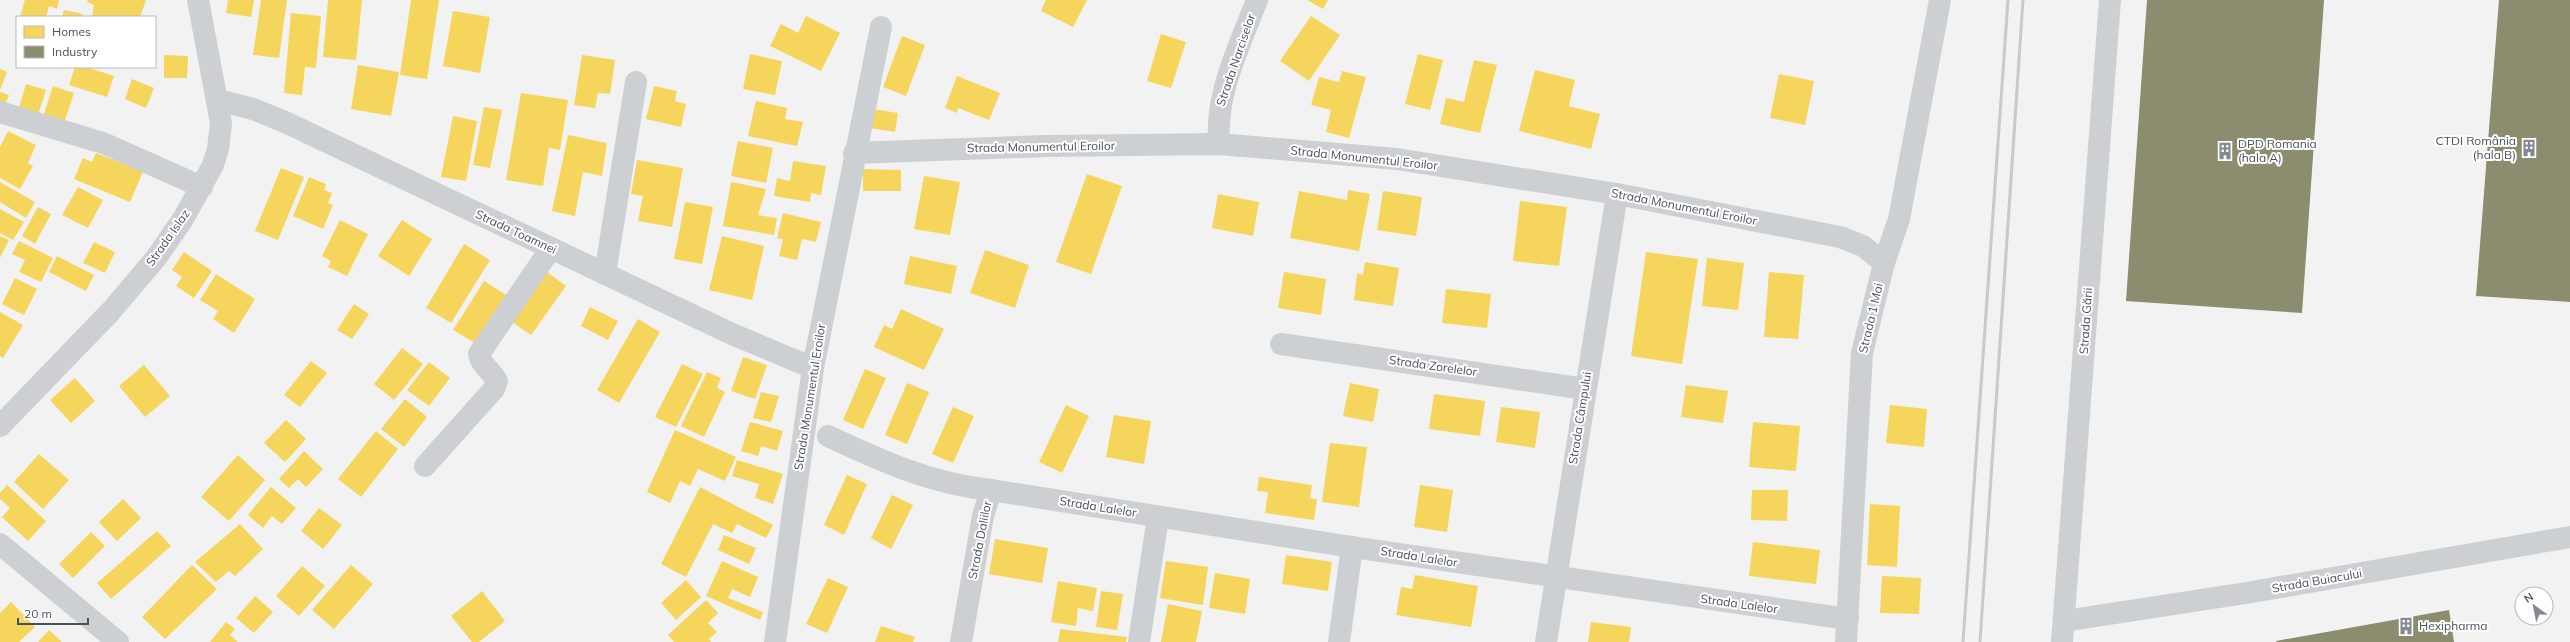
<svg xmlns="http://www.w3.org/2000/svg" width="2570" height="642" viewBox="0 0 2570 642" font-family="Mulish,sans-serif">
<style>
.homes{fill:#f6d55c}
.industry{fill:#8c8c6e}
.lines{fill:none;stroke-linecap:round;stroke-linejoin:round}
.minor{stroke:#cdd0d3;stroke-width:22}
.rail{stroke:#c8c9cc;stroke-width:3}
.labels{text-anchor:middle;stroke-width:4;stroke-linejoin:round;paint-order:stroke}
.street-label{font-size:12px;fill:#49515e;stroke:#fff}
.poi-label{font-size:12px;fill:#49515e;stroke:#fff;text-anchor:start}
</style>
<rect width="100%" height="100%" fill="#f2f2f2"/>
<g class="homes">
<polygon points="25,0 59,0 57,9 49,6 46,17 20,17"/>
<polygon points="88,0 146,0 140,17 92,17 94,5 87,2"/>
<polygon points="228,0 254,0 251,17 226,13"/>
<polygon points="261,0 287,0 279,58 253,55"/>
<polygon points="328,0 362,0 356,60 323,57"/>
<polygon points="411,0 439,0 427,79 400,75"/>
<polygon points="1046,0 1087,0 1073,27 1041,11"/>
<polygon points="1307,0 1328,0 1323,9"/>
<polygon points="64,10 83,14 82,17 62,17"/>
<polygon points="453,11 490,17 480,73 443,66"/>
<polygon points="291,13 321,16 316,68 305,67 302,95 284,93"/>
<polygon points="806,16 840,33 821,71 770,46 781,24 798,33"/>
<polygon points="1311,16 1340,35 1309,81 1280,61"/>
<polygon points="1161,34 1186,42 1171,88 1147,81"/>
<polygon points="902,36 925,45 906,96 883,87"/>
<polygon points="750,54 782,61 775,95 743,89"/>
<polygon points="1418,54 1443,60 1430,110 1405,104"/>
<polygon points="164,55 188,56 187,78 164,78"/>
<polygon points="582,55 615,60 610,94 598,93 595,108 574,105"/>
<polygon points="1474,60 1497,65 1480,133 1440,124 1446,98 1464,102"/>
<polygon points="358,65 399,72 391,116 351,109"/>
<polygon points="75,67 86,67 114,76 107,97 69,85"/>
<polygon points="0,69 7,72 0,90"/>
<polygon points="1535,70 1575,80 1569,106 1600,114 1591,149 1519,131"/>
<polygon points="1342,71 1366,77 1349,138 1326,132 1331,110 1311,105 1319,77 1339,82"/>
<polygon points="1779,74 1814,81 1805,125 1770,118"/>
<polygon points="957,76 1000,93 989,120 958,108 957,113 945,108"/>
<polygon points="132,79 154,88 146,108 125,99"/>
<polygon points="26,84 46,90 37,118 18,111"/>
<polygon points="53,86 74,93 63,126 42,120"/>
<polygon points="654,86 677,91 675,101 686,104 681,127 646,119"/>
<polygon points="0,92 9,95 3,110 0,109"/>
<polygon points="521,93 568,100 560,150 549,148 543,186 506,180"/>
<polygon points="756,101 787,108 785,119 803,122 797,146 748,136"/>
<polygon points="484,107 502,110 490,168 473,165"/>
<polygon points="873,109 898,113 895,132 870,128"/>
<polygon points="453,116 477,121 466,181 441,177"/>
<polygon points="8,131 36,145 28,163 33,166 20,189 0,178 0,147"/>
<polygon points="568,135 607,143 602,176 583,172 575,216 552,211"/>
<polygon points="738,141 773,148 766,183 731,176"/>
<polygon points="96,153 143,172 130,202 74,179 83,158 92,162"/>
<polygon points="637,160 683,168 672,227 638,221 643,196 631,194"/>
<polygon points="793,161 826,166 821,195 811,193 810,202 774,196 777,178 790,181"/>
<polygon points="281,168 304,177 278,240 255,231"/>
<polygon points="863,169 901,170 901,191 863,191"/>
<polygon points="1087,174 1122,186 1091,274 1056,262"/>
<polygon points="924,176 960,182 950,235 914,229"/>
<polygon points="309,177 326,184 324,190 332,193 328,203 333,205 323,229 293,216"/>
<polygon points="0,182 35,202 26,218 0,202"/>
<polygon points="731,182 766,189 758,215 777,218 774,235 723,226"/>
<polygon points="78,187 103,200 88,228 62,215"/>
<polygon points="1348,190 1370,194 1359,251 1290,238 1299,191 1347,200"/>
<polygon points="1383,191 1422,197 1416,236 1377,230"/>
<polygon points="1218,194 1259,202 1253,236 1212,228"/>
<polygon points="1520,201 1567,207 1559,266 1513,261"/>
<polygon points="685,202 713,207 702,264 674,259"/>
<polygon points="38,207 51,214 35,244 22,236"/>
<polygon points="0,209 24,222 13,240 0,233"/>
<polygon points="783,213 821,222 816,242 802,239 797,260 779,256 783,239 777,238"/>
<polygon points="340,220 368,234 347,276 328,267 331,261 322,256"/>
<polygon points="402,220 432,239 409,276 378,256"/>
<polygon points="0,236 9,240 0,258"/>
<polygon points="722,236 764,246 752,300 709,290"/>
<polygon points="19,241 53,258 41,282 19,272 25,260 12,254"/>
<polygon points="94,242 115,252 105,273 83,263"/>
<polygon points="464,244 490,260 451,323 426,308"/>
<polygon points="985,250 1029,265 1015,308 970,293"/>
<polygon points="184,252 212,271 194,298 176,286 182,277 172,270"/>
<polygon points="1646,252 1698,259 1682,364 1631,356"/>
<polygon points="57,256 94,275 86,291 49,272"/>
<polygon points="910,256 957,266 951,294 904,284"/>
<polygon points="1707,258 1744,263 1738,310 1702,306"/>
<polygon points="1365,262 1399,268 1393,306 1354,300 1357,273 1363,275"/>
<polygon points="547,272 566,286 531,335 512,322"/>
<polygon points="1284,272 1326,279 1321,315 1278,308"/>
<polygon points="1769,272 1804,275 1798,339 1764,337"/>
<polygon points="216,274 255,299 234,333 213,319 218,311 200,300"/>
<polygon points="15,278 37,289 24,315 2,304"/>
<polygon points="484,281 506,295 475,343 453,330"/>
<polygon points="1446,289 1491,294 1487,328 1442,323"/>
<polygon points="354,304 369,314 352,339 337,330"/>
<polygon points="590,307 618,321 608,340 581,326"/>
<polygon points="901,309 944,329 924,370 874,347 884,325 892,329"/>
<polygon points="0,312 23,325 3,358 0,356"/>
<polygon points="638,319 660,332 619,403 597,390"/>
<polygon points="402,348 423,364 394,400 374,384"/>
<polygon points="743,357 767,365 755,399 731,391"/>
<polygon points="311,361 327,373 300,407 284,395"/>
<polygon points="429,362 450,378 429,406 407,390"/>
<polygon points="682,364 703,374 676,427 655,417"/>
<polygon points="144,365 170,396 145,417 119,386"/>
<polygon points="865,369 886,378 863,429 843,420"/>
<polygon points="707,372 721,378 717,388 725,392 704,437 681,426"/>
<polygon points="75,378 95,401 71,423 50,400"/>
<polygon points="907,383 929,392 907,444 885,435"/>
<polygon points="1350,383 1379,389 1373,422 1343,416"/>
<polygon points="1686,385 1728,391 1723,423 1681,417"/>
<polygon points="761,392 779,396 771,422 753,418"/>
<polygon points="1434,394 1485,401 1480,436 1429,429"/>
<polygon points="405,399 427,417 404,447 381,429"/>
<polygon points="1066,405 1089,416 1062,473 1039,462"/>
<polygon points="1890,405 1927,409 1924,447 1886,443"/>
<polygon points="953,407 974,416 953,463 932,454"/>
<polygon points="1501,407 1540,412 1535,448 1496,442"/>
<polygon points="1114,415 1151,421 1144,464 1106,457"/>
<polygon points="286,420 306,439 285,462 264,443"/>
<polygon points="750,422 783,431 777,451 761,446 758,456 741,451"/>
<polygon points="1753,422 1800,426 1796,471 1749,467"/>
<polygon points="675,430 736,457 725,481 698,469 690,486 680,481 670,503 647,492"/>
<polygon points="376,431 398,449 361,497 338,479"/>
<polygon points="1330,443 1367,447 1359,507 1322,502"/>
<polygon points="304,451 323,469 306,487 298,479 289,488 279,479"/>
<polygon points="39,454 69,480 43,509 14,482"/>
<polygon points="238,455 265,480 229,521 201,497"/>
<polygon points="737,460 783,474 773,504 755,498 759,484 732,476"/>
<polygon points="847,475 867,484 844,535 824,525"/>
<polygon points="1259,477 1312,485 1310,498 1317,499 1314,520 1265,513 1268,492 1257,491"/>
<polygon points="7,485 46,521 28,541 2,517 10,508 0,499 0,493"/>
<polygon points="1420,485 1453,490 1447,532 1414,527"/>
<polygon points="271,487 296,508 282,524 272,516 263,528 248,515"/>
<polygon points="700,487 773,525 766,538 737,524 732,533 713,524 686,577 661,564"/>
<polygon points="1752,490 1788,490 1787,521 1751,520"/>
<polygon points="892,495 913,505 891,549 871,538"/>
<polygon points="123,499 141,518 117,541 99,522"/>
<polygon points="1870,504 1900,506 1897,567 1867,565"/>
<polygon points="319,508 342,525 323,549 301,531"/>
<polygon points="240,524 263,549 235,576 229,571 216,582 195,562"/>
<polygon points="157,531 171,546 111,599 97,583"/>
<polygon points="91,532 105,546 73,578 59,564"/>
<polygon points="724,535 756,548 749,564 718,550"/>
<polygon points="995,539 1048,548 1042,583 989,574"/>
<polygon points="1753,542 1820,550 1816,584 1749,576"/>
<polygon points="1286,555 1332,562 1328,591 1282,584"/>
<polygon points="722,561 758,577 750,597 732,589 728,598 763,612 760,620 706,596"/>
<polygon points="1166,561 1208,567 1203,605 1160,598"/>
<polygon points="192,565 217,589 165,639 142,617"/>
<polygon points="351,565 373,584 334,629 312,610"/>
<polygon points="302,566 325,586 299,616 276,596"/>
<polygon points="1215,573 1250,579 1245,614 1209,608"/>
<polygon points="1415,575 1478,586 1471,627 1396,615 1401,587 1412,589"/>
<polygon points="1882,576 1921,578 1919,614 1880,613"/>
<polygon points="828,578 848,587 827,633 806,624"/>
<polygon points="686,580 701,597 676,620 661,603"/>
<polygon points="1058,581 1097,588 1093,611 1078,608 1076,626 1051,622"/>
<polygon points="482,591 505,621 479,642 472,642 451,616"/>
<polygon points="1101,591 1123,594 1117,630 1096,627"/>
<polygon points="255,596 273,612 254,633 236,618"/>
<polygon points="706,600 718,613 708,623 717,632 709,639 711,642 674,642 668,635"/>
<polygon points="11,602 35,627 19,642 0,642 0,613"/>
<polygon points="1168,604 1202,611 1196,642 1161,642"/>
<polygon points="226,622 235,629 230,635 238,642 210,642"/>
<polygon points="1591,622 1631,627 1629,642 1588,642"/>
<polygon points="881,626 915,637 913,642 875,642"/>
<polygon points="1060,629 1127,637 1126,642 1058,642"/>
<polygon points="49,630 62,642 38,642"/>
</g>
<g class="industry">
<polygon points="2147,0 2324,0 2302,313 2126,301"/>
<polygon points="2499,0 2570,0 2570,302 2476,296"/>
<polygon points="2449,610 2454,642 2276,642 2276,641"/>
</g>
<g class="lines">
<g class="minor">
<polyline points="218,100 253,109 285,122 732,334 813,368"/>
<polyline points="0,112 103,143 202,187"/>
<path d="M1219,144C1215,94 1239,47 1257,0"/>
<polyline points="854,153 1047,146 1219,144 1397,159 1617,194 1840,237 1863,246 1884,263"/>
<polyline points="605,274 636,82"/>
<polyline points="1281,344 1585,389"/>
<polyline points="0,426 111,311 156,258 183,219 213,165 218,149 221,123 198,0"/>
<path d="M828,436C881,461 932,484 991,490L983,516L961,642"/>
<path d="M425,466L494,389L497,381C491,370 481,366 479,354L551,248"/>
<polyline points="991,490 1352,547 1848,619"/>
<polyline points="0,544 118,642"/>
<polyline points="2064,621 2246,593 2570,537"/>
<polyline points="775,642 813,368 881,27"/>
<polyline points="1139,642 1158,517"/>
<polyline points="1339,642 1352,547"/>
<polyline points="1546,642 1617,194"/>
<polyline points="1846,642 1862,353 1884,263 1899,219 1940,0"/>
<polyline points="2062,642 2110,0"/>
</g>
<g class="rail">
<polyline points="1963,642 2008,0"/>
<polyline points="1980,642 2023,0"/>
</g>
</g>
<defs>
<g id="building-bare" transform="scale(1.38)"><path d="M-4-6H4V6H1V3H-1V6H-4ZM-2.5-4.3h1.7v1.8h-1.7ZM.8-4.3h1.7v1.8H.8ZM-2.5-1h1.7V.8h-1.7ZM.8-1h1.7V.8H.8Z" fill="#848992" stroke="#fff" stroke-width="2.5" paint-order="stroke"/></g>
</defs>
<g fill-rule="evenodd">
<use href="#building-bare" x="2529" y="148"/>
<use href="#building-bare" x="2225" y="151"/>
<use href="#building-bare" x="2406" y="626"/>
</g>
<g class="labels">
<g class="street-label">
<text transform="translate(1236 60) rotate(-71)" y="4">Strada Narciselor</text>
<text transform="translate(1041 147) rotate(-1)" y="4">Strada Monumentul Eroilor</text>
<text transform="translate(1364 158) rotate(6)" y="4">Strada Monumentul Eroilor</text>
<text transform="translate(1684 207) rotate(11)" y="4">Strada Monumentul Eroilor</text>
<text transform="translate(516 232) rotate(25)" y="4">Strada Toamnei</text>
<text transform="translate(168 238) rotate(-55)" y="4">Strada Islaz</text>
<text transform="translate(1871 318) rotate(-77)" y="4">Strada 1 Mai</text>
<text transform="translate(2086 321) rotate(-86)" y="4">Strada Gării</text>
<text transform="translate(1433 366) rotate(8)" y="4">Strada Zorelelor</text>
<text transform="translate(810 397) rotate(-81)" y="4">Strada Monumentul Eroilor</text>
<text transform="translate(1580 418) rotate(-81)" y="4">Strada Câmpului</text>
<text transform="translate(1098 507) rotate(9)" y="4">Strada Lalelor</text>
<text transform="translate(980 540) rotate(-79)" y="4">Strada Daliilor</text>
<text transform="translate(1419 557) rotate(9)" y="4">Strada Lalelor</text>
<text transform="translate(2317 581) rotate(-10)" y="4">Strada Buiacului</text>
<text transform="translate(1739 604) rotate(8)" y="4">Strada Lalelor</text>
</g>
<g class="poi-label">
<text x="2516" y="145" text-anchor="end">CTDI România<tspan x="2516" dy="14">(hala B)</tspan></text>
<text x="2238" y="148">DPD Romania<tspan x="2238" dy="14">(hala A)</tspan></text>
<text x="2419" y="630">Hexipharma</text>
</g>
</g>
<rect x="16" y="16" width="140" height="52" fill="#ffffff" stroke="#b6b9bf"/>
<rect x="24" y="26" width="20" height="12" fill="#f6d55c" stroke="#b6b9bf"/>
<text x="52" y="36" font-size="12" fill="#49515e">Homes</text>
<rect x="24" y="46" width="20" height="12" fill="#8c8c6e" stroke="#b6b9bf"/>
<text x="52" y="56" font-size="12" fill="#49515e">Industry</text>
<g transform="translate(2534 606) rotate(327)"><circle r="19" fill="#ffffff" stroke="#b6b9bf"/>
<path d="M0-3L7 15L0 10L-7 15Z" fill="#848992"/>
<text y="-6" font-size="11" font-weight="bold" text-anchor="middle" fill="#49515e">N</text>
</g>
<path d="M18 618v6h70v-6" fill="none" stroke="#49515e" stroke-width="2"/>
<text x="24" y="618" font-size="12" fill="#49515e" stroke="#ffffff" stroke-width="3" paint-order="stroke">20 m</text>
</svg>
